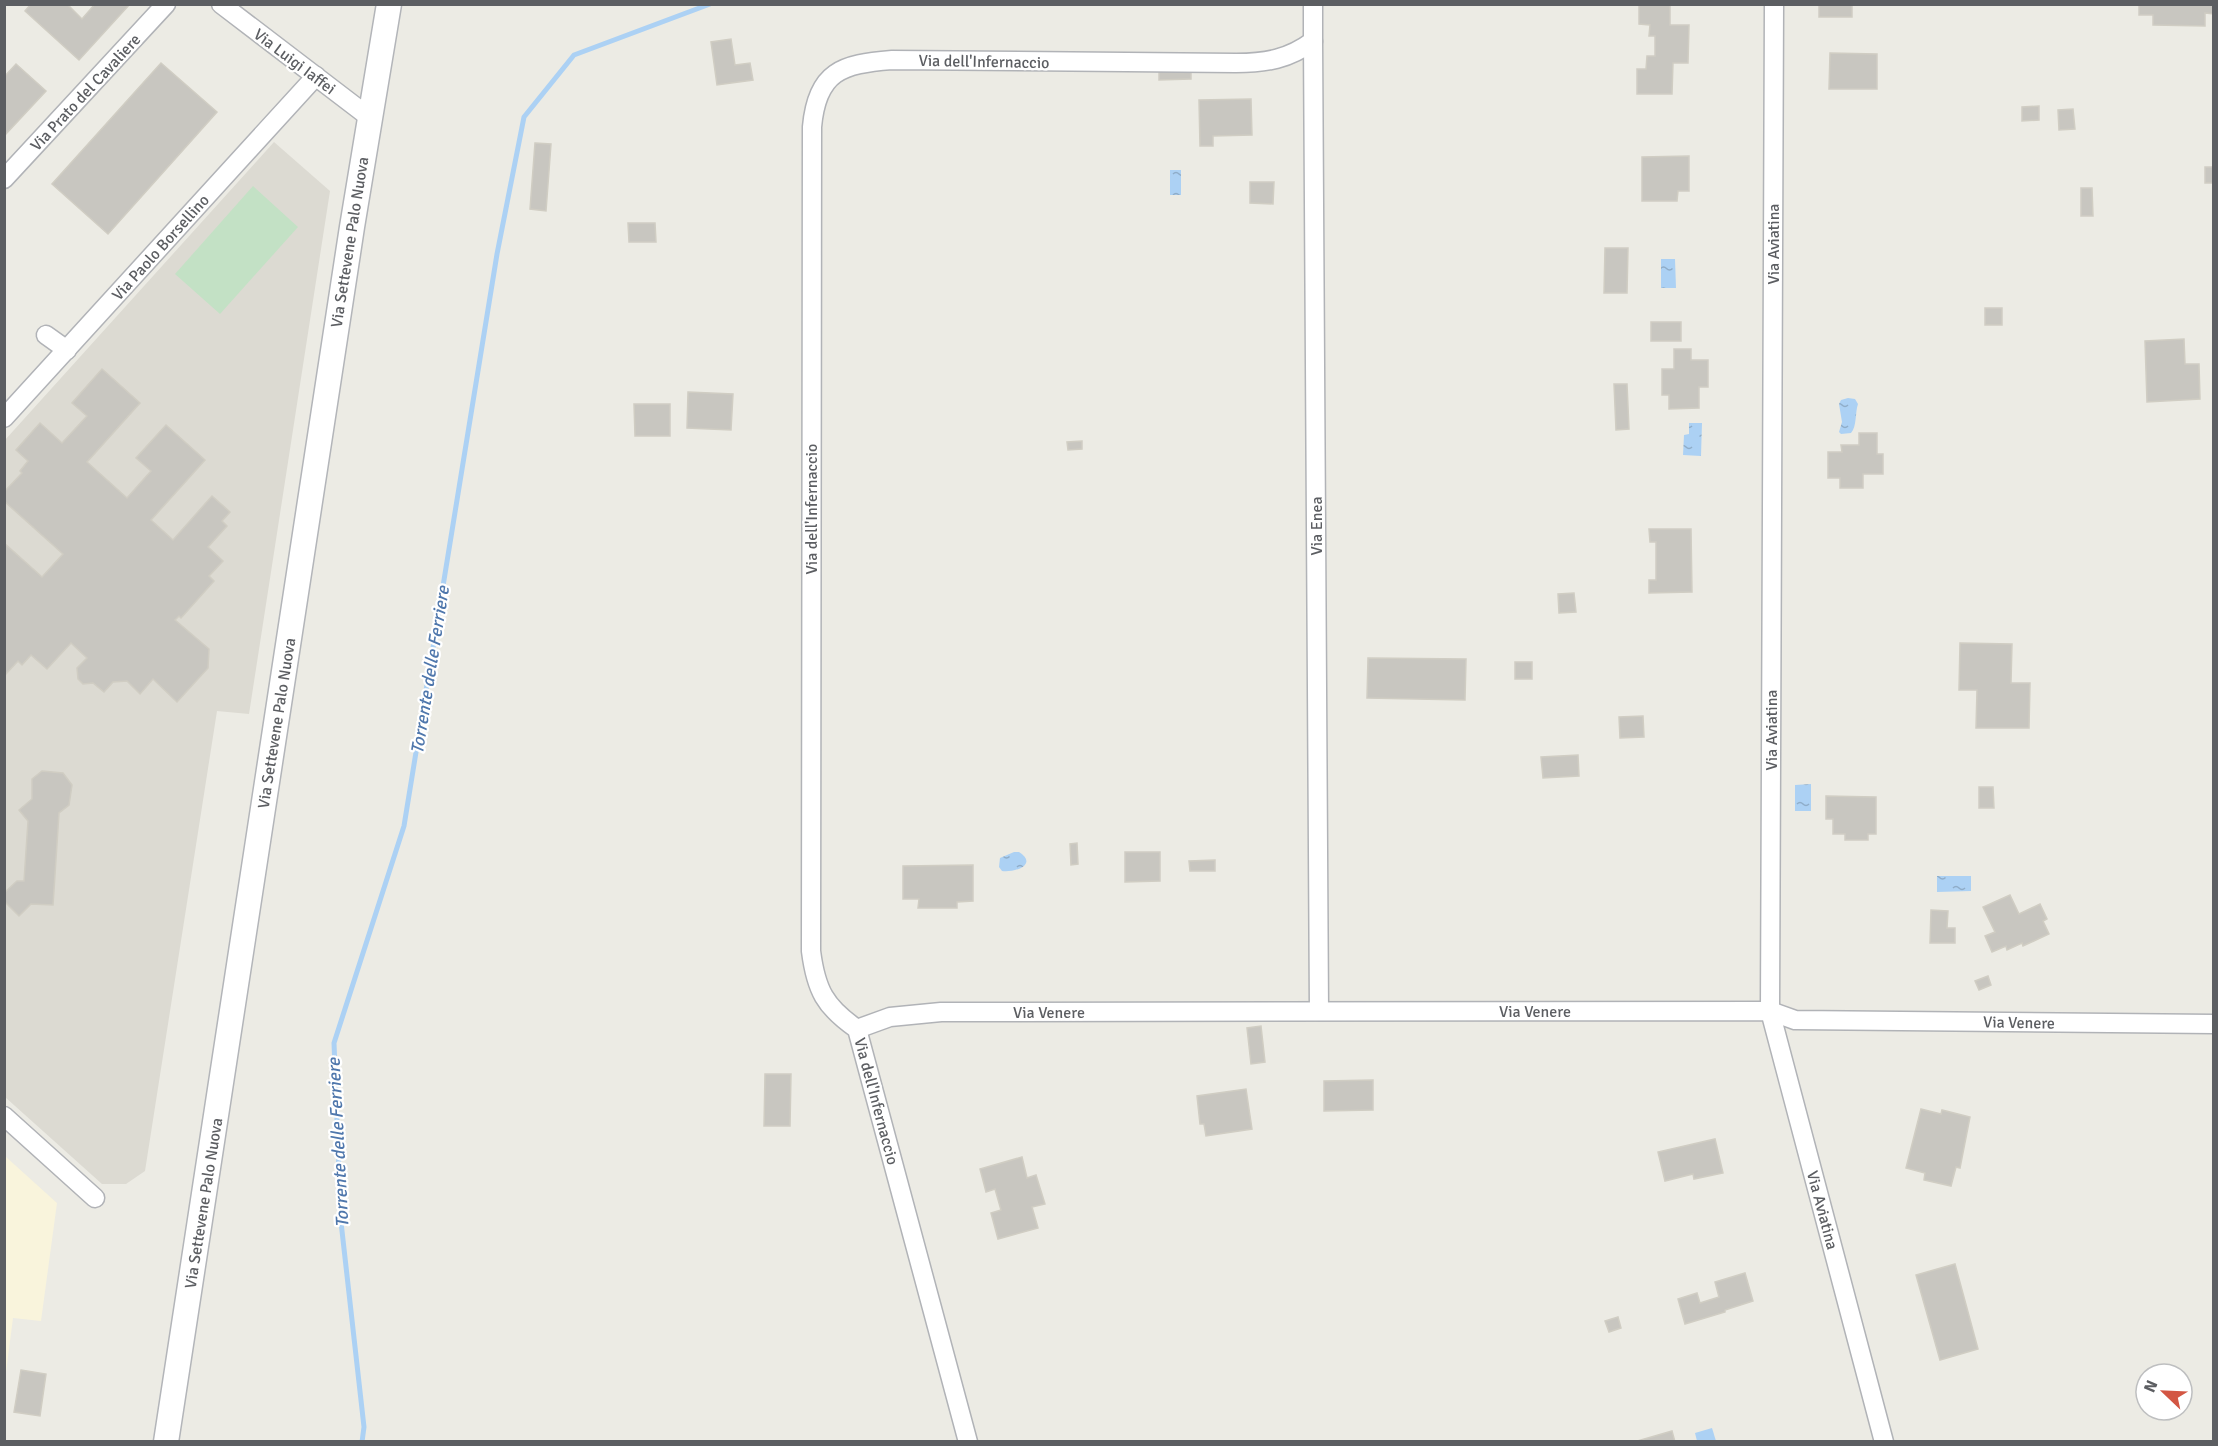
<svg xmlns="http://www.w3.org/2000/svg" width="2218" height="1446" viewBox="0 0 2218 1446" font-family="Signika,sans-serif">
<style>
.commercial{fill:#f9f4dc}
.education{fill:#dcdad2}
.grass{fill:#c3e1c5}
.water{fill:url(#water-ripples)}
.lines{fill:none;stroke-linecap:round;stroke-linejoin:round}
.stream{stroke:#acd1f4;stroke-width:5}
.building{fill:#c8c6c0;stroke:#d0cdc3;stroke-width:1.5}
.street-casing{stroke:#b1b3b7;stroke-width:21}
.secondary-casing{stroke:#b3b5b9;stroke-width:27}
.street{stroke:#fff;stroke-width:18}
.secondary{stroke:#fff;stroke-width:24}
.labels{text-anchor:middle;stroke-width:4.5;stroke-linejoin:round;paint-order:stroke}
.street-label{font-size:16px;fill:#5c5e62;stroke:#fff}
.water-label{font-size:18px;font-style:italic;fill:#4f77ac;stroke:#fff}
</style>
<defs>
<pattern id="water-ripples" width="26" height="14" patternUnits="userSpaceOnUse" patternTransform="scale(1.5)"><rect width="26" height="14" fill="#acd1f4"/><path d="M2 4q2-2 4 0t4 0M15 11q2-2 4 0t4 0" fill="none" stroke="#8fadc9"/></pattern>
</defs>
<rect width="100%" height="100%" fill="#ecebe4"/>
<polygon class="commercial" points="5,1156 57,1203 41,1321 13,1318 5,1380"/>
<polygon class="education" points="274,142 330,191 249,714 217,711 145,1171 126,1184 102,1184 5,1097 5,440"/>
<polygon class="grass" points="253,186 298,227 220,314 175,274"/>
<g class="water">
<rect x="1170" y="170" width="11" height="25"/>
<polygon points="1661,259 1675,259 1676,288 1661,288"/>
<path d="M1848,398L1855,399L1858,404C1855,412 1857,427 1851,433L1841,434L1839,432L1842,422L1839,404L1841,400Z"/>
<polygon points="1689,423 1702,423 1701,456 1683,455 1684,435 1689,434"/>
<polygon points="1811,784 1811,811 1795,811 1795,785"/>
<path d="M1014,852H1019C1039,865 1013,873 1002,871L999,867L1000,858Z"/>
<polygon points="1937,876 1971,876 1971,891 1937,892"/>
<polygon points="1712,1428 1716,1441 1697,1441 1695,1433"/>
</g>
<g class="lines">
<polyline class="stream" points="362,1442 364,1427 341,1222 334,1043 404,826 497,254 524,117 574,55 710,4"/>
</g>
<g class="building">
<polygon points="31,4 67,4 82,19 95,4 130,4 79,60 25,11"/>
<polygon points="1639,4 1670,4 1670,25 1689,25 1688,63 1673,63 1672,94 1637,94 1637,69 1646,69 1647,56 1655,56 1655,36 1649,36 1650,25 1639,24"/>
<rect x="1819" y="4" width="33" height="13"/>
<polygon points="2139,4 2214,4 2214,14 2205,13 2205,26 2153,25 2153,15 2139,15"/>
<polygon points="731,39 735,65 750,63 753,80 717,85 711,42"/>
<polygon points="1830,53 1877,54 1877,89 1829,89"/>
<polygon points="161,63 217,112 108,234 52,184"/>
<polygon points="16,64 46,91 4,136 4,77"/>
<polygon points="1191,67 1191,79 1159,80 1159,68"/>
<polygon points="1251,99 1252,135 1213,136 1213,146 1200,146 1199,100"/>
<polygon points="2039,106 2039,120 2022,121 2022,107"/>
<polygon points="2073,109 2075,129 2059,130 2058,110"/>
<polygon points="535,143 551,144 546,211 530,209"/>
<polygon points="1689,156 1689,191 1678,191 1677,201 1642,201 1642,157"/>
<rect x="2205" y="167" width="9" height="16"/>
<polygon points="1250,182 1274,182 1273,204 1250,203"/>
<polygon points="2081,188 2092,188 2093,216 2081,216"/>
<polygon points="628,223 655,223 656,242 629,242"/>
<polygon points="1605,248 1628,248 1627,293 1604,293"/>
<rect x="1985" y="308" width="17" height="17"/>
<rect x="1651" y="322" width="30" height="19"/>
<polygon points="2184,339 2185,364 2199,364 2200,399 2147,402 2145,341"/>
<polygon points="1674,349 1691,349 1691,360 1708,360 1708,387 1699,387 1699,408 1669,409 1669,395 1662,395 1662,369 1674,369"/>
<polygon points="102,369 140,403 87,462 127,498 151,471 136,458 166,425 205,460 151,520 173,540 212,496 230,512 222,521 227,526 208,547 223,561 209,576 214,581 181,618 179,616 175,620 209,649 208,668 177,702 153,679 140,694 127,681 113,682 104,692 93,683 83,684 78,679 77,668 87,658 71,643 47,669 31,655 22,665 18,661 4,676 4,543 42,577 63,554 4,501 4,492 22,473 20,471 28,461 16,450 40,423 62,443 87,416 72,403"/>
<polygon points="1614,384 1627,384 1629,429 1616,430"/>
<polygon points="688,392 733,394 731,430 687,428"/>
<polygon points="634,404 670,404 670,436 635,436"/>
<polygon points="1859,433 1877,433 1877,454 1883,454 1883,474 1863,474 1863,488 1840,488 1840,478 1828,478 1828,452 1842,452 1841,445 1859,445"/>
<polygon points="1082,441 1082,449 1068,450 1067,442"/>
<polygon points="1649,529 1691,529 1692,592 1649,593 1649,580 1656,580 1656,542 1650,542"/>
<polygon points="1574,593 1576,612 1559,613 1558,594"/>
<polygon points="1960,643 2012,644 2011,683 2030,683 2029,728 1976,728 1977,690 1959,690"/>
<polygon points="1368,658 1466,659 1465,700 1367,698"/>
<rect x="1515" y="662" width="17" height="17"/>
<polygon points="1643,716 1644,737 1620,738 1619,717"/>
<polygon points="1578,755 1579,776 1543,778 1541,757"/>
<polygon points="42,771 63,773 72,785 69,805 59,813 53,905 31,904 19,916 4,901 4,893 17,881 24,881 28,821 19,810 32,799 32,779"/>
<polygon points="1979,787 1993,787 1994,808 1979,808"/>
<polygon points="1826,796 1876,797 1876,834 1868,834 1868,840 1845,840 1845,834 1833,834 1833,819 1826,819"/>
<polygon points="1077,843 1078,864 1071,865 1070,844"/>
<polygon points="1125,852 1160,852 1160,881 1125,882"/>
<polygon points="1215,860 1215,871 1190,871 1189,861"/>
<polygon points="973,865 973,901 957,902 957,908 918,908 919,899 903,899 903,866"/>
<polygon points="2010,895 2019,914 2040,904 2047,919 2043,921 2049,934 2023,946 2022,943 2007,950 2006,946 1992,952 1985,936 1995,932 1983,907"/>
<polygon points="1931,910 1948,911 1947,928 1955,928 1955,943 1930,943"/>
<polygon points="1988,976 1991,985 1979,990 1975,981"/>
<polygon points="1261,1026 1265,1062 1251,1064 1247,1028"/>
<polygon points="765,1074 791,1074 790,1126 764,1126"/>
<polygon points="1373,1080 1373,1110 1324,1111 1324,1081"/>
<polygon points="1246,1089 1252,1129 1206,1136 1204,1124 1200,1124 1197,1096"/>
<polygon points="1921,1109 1941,1114 1942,1110 1970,1117 1960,1168 1956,1167 1951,1186 1924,1180 1925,1173 1906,1168"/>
<polygon points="1715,1139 1723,1173 1694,1179 1693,1174 1665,1181 1658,1152"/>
<polygon points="1022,1157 1027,1178 1036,1175 1045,1204 1032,1207 1038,1228 998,1239 991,1213 1001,1210 995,1189 986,1192 980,1169"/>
<polygon points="1955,1264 1978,1349 1940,1360 1916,1275"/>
<polygon points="1745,1273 1753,1301 1725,1310 1725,1312 1685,1324 1678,1299 1697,1293 1700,1303 1719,1297 1715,1282"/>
<polygon points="1618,1317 1621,1328 1609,1332 1605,1321"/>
<polygon points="21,1370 46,1374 40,1416 14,1412"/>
<polygon points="1672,1431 1675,1442 1634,1442"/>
</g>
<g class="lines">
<g class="street-casing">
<g id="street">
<polyline points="221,4 369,117"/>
<polyline points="1774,4 1770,1011 1884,1442"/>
<polyline points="1313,41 1319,1011"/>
<polyline points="4,179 166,4"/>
<polyline points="46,335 67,350"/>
<polyline points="4,418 316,76"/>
<polyline points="857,1029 890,1017 941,1012 1770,1011 1795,1020 2214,1024"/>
<polyline points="4,1116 95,1198"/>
<path d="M968,1442L857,1029C825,1007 816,990 811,951L812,127C817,71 842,64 892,60L1236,63C1266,63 1289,59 1313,41V4"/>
</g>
</g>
<g class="secondary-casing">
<polyline id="secondary" points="166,1442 352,227 389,4"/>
</g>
<use href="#street" class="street"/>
<use href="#secondary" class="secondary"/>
</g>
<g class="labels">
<g class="street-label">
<text transform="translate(295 61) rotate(37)" y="6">Via Luigi Iaffei</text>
<text transform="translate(984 61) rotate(1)" y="6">Via dell'Infernaccio</text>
<text transform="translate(85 92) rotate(-47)" y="6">Via Prato del Cavaliere</text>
<text transform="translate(349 242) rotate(-81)" y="6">Via Settevene Palo Nuova</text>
<text transform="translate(1773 244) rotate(-90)" y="6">Via Aviatina</text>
<text transform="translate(160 247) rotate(-48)" y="6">Via Paolo Borsellino</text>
<text transform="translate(811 509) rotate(-90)" y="6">Via dell'Infernaccio</text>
<text transform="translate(1316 526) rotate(-90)" y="6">Via Enea</text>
<text transform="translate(276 723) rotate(-81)" y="6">Via Settevene Palo Nuova</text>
<text transform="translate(1771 730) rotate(-90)" y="6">Via Aviatina</text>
<text x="1535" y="1017">Via Venere</text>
<text x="1049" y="1018">Via Venere</text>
<text transform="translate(2019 1022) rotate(1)" y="6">Via Venere</text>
<text transform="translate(877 1101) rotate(75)" y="6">Via dell'Infernaccio</text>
<text transform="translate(203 1203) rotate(-81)" y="6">Via Settevene Palo Nuova</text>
<text transform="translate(1823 1210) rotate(75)" y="6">Via Aviatina</text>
</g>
<g class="water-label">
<text transform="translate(430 670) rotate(-81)" y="6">Torrente delle Ferriere</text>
<text transform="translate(338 1143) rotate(-93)" y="6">Torrente delle Ferriere</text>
</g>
</g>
<rect width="2218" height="1446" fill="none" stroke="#5c5e62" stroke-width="12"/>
<g transform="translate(2164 1392) rotate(293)"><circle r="28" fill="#ffffff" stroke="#bebfc0" stroke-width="1.5"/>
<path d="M0-4.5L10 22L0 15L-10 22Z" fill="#d35643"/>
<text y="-9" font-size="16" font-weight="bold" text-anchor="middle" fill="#5c5e62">N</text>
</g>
</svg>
